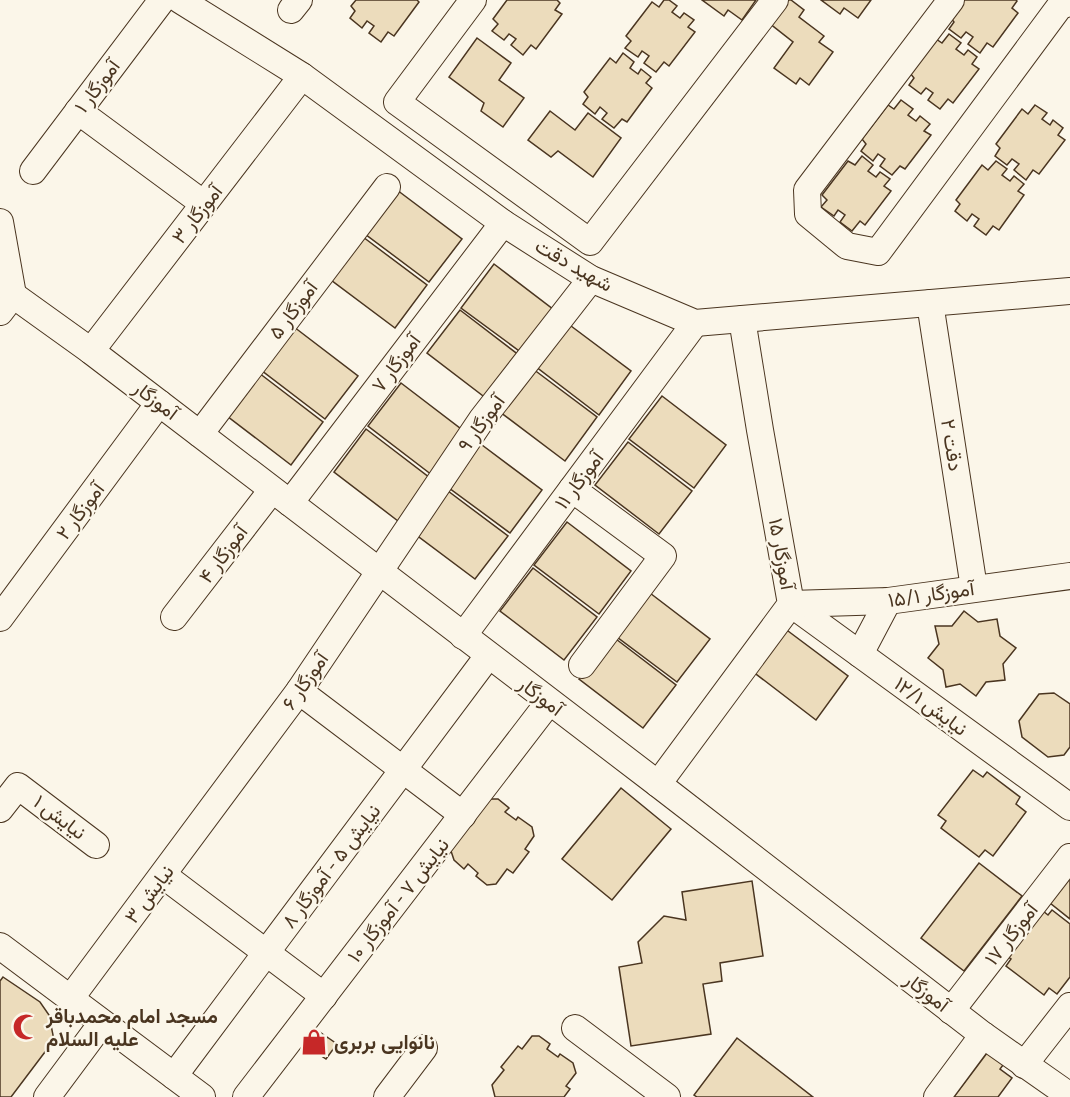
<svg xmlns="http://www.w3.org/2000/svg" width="1070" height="1097" viewBox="0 0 1070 1097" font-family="Karla,Vazirmatn,sans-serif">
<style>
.building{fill:#ecdcbc;stroke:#4a3520;stroke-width:1.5}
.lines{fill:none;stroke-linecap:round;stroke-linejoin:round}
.minor-casing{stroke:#4a3520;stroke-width:28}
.minor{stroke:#fbf6e9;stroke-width:26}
.labels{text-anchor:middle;stroke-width:4.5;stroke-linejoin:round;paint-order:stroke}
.street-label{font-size:20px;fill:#4a3520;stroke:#fbf6e9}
.poi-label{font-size:20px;font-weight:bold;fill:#4a3520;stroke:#fbf6e9;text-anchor:start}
</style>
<rect width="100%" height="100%" fill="#fbf6e9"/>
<g class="building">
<polygon points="356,0 417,0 419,2 394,36 388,32 381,42 369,33 374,26 367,21 362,28 350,18 355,11 351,6"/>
<polygon points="507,0 557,0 560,3 555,10 562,14 536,49 531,45 523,55 511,45 516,39 509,34 504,40 492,31 498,24 493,19"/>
<polygon points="664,0 669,0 677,6 672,12 680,18 684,13 694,20 688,27 695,32 669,66 664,62 656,72 644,63 649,56 642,51 638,57 625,48 631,41 626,36 652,2 659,7"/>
<polygon points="702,0 756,0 742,20 728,10 724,16"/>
<polygon points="778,0 791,0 804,10 799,17 824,36 819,42 833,52 809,85 800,78 796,84 774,68 793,42 764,19"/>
<polygon points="821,0 871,0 858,18 844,8 840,14"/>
<polygon points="963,0 1016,0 1017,1 1012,8 1018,13 993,47 987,43 980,53 968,44 973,37 966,32 961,38 949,29 954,22 950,17"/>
<polygon points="949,34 961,43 956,49 964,55 968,50 977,57 972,64 979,69 953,103 948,99 940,109 928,100 933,93 926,88 921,94 909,85 914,78 910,73 936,39 942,43"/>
<polygon points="477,38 511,63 499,80 524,98 503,127 481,111 484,103 449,77"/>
<polygon points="623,53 634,62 630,68 638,74 641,69 651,77 646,83 652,88 627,122 622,119 614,128 602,119 607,113 600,107 595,114 583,104 588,97 584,92 610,58 616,63"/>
<polygon points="901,100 913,109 908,115 916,121 920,116 930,124 924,131 931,135 905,169 900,166 892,175 880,166 885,159 878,154 873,161 861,151 866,144 862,139 888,105 894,109"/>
<polygon points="1035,105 1047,113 1042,119 1050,125 1053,120 1063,128 1058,135 1065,140 1039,174 1033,170 1026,180 1014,170 1019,164 1012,159 1007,165 995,156 1000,148 996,144 1022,109 1028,114"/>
<polygon points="550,111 575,130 588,113 621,138 593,177 558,151 551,157 528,140"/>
<polygon points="862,156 873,165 868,171 876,177 880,172 890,179 884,186 891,191 865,225 860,221 852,231 840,222 845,215 838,210 834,216 821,207 827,200 822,195 848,161 855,165"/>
<polygon points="996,161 1007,169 1002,175 1010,181 1014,176 1024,184 1018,191 1024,195 999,230 993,226 986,235 974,226 979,219 972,214 967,221 955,211 960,204 956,200 982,165 988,170"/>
<polygon points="397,190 462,239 429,282 365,234"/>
<polygon points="363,237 427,285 395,328 331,280"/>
<polygon points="494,264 558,313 526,356 461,308"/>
<polygon points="460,310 524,359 491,402 427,353"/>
<polygon points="567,323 631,371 599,415 535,366"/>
<polygon points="294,327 358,376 325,419 261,370"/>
<polygon points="533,369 597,417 565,461 500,412"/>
<polygon points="259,373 323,422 291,465 227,416"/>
<polygon points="401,383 465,432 432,475 368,426"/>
<polygon points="662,396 726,445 694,488 629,439"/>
<polygon points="366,429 430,478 398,521 334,472"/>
<polygon points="478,442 542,490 510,533 445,485"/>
<polygon points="628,442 692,491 659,534 595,485"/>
<polygon points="444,488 508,536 475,579 411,531"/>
<polygon points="567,522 631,571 599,614 534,565"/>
<polygon points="533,568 597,617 564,660 500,611"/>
<polygon points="646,590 710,639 677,682 613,634"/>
<polygon points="964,611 978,622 997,619 1000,636 1016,648 1003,664 1005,680 986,682 976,696 960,684 946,687 943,670 928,658 939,644 935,626 952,626"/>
<polygon points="784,628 848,676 816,720 752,671"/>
<polygon points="612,636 676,685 643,728 579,679"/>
<polygon points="1054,693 1070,704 1070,747 1064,755 1048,757 1022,737 1019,721 1039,694"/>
<polygon points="973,770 983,777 987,772 1020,797 1016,804 1026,812 993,856 985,850 979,857 941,828 946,821 938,815"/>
<polygon points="621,788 671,829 612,900 562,859"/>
<polygon points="490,799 498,799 509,808 505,812 516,820 518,817 532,827 534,836 525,849 529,852 513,873 507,869 496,884 487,885 476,876 478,873 468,864 464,869 454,860 450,848"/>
<polygon points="1070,860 1070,919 1050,903"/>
<polygon points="979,863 1022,896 964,971 921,938"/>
<polygon points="752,881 763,956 720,963 722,981 703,984 711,1034 631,1046 619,967 642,963 638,942 664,916 686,920 682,892"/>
<polygon points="1038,907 1048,915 1052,910 1070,924 1070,977 1057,994 1049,988 1044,995 1006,966 1011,959 1003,953"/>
<polygon points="3,977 40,1002 49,1015 54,1040 11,1097 0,1097 0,981"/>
<polygon points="316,1029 325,1036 313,1053 304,1047"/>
<polygon points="532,1036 539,1036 550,1044 547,1049 558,1057 560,1054 573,1063 576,1073 566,1086 570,1089 564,1097 495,1097 492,1085 504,1070 501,1067 518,1046 522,1049"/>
<polygon points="327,1037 337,1044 326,1059 317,1053"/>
<polygon points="737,1038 813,1097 697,1097 694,1095"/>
<polygon points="990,1049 1006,1061 1000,1069 1012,1078 998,1097 954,1097"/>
</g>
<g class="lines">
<g class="minor-casing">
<g id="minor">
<polyline points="180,0 302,76 503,223 591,279 695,323 1070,291"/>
<polyline points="473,0 397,102 590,242 775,0"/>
<polyline points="951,0 807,190 808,214 847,246 878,252 1060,6 1070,3"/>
<polyline points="291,10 299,0"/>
<polyline points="78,111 204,204"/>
<polyline points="33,171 162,0"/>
<polyline points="0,222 13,295 0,312"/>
<polyline points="13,295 91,351 658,784 983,1035 1070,1096"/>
<polyline points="930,303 974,588"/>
<polyline points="91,351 302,76"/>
<polyline points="200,434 387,187"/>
<polyline points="572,489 663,556 582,665"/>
<polyline points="290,503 503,223"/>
<polyline points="791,604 1070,807"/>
<polyline points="791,604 888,601 1070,576"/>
<polyline points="174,617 272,490"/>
<polyline points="0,618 159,403"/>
<polyline points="463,636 695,323"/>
<polyline points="860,654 888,601"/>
<polyline points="299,691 463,815"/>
<polyline points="658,784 791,604 760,430 742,319"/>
<polyline points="0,809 18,786 96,845"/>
<polyline points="163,875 324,996"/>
<polyline points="0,946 202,1097"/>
<polyline points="70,999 299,691 482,419 591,279"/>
<polyline points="951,1011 1070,857"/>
<polyline points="575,1028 667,1097"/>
<polyline points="1024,1065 1070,1006"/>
<polyline points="174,1076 488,656"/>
<polyline points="47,1097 102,1023"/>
<polyline points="246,1097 549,702"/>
<polyline points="387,1097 424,1048"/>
<polyline points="937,1097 983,1035"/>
</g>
</g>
<use href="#minor" class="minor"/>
</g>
<defs>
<g id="mosque-bare" transform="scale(2.07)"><path d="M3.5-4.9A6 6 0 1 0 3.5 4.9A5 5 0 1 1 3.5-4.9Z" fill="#c62828" stroke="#fbf6e9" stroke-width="2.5" paint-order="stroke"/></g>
<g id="shop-bare" transform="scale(2.07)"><path d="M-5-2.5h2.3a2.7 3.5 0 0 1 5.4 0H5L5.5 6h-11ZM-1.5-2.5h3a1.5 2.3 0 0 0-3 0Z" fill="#c62828" stroke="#fbf6e9" stroke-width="2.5" paint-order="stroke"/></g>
</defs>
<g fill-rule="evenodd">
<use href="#mosque-bare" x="26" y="1027"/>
<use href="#shop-bare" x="314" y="1042"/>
</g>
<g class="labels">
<g class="street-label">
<text transform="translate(97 86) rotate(-53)" y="7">آموزگار ۱</text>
<text transform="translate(197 214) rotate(-52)" y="7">آموزگار ۳</text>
<text transform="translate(574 265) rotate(30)" y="7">شهید دقت</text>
<text transform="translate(293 310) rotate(-53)" y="7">آموزگار ۵</text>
<text transform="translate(396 363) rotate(-53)" y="7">آموزگار ۷</text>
<text transform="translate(156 400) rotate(37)" y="7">آموزگار</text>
<text transform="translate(481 423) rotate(-54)" y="7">آموزگار ۹</text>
<text transform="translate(952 445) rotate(81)" y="7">دقت ۲</text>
<text transform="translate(579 480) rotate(-53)" y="7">آموزگار ۱۱</text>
<text transform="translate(80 511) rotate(-53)" y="7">آموزگار ۲</text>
<text transform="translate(223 554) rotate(-53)" y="7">آموزگار ۴</text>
<text transform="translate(782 554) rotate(80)" y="7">آموزگار ۱۵</text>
<text transform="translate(931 594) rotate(-8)" y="7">آموزگار ۱۵/۱</text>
<text transform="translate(305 681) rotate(-55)" y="7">آموزگار ۶</text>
<text transform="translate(541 696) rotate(37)" y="7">آموزگار</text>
<text transform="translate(931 706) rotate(36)" y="7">نیایش ۱۲/۱</text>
<text transform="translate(60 817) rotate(37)" y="7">نیایش ۱</text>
<text transform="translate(331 866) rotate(-53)" y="7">نیایش ۵ - آموزگار ۸</text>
<text transform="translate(149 894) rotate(-53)" y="7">نیایش ۳</text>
<text transform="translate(398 900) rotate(-52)" y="7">نیایش ۷ - آموزگار ۱۰</text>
<text transform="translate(1011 934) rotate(-52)" y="7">آموزگار ۱۷</text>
<text transform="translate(927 992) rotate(38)" y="7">آموزگار</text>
</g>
<g class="poi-label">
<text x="46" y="1023">مسجد امام محمدباقر<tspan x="46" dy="23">علیه السلام</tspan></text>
<text x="334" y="1049">نانوایی بربری</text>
</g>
</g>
</svg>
